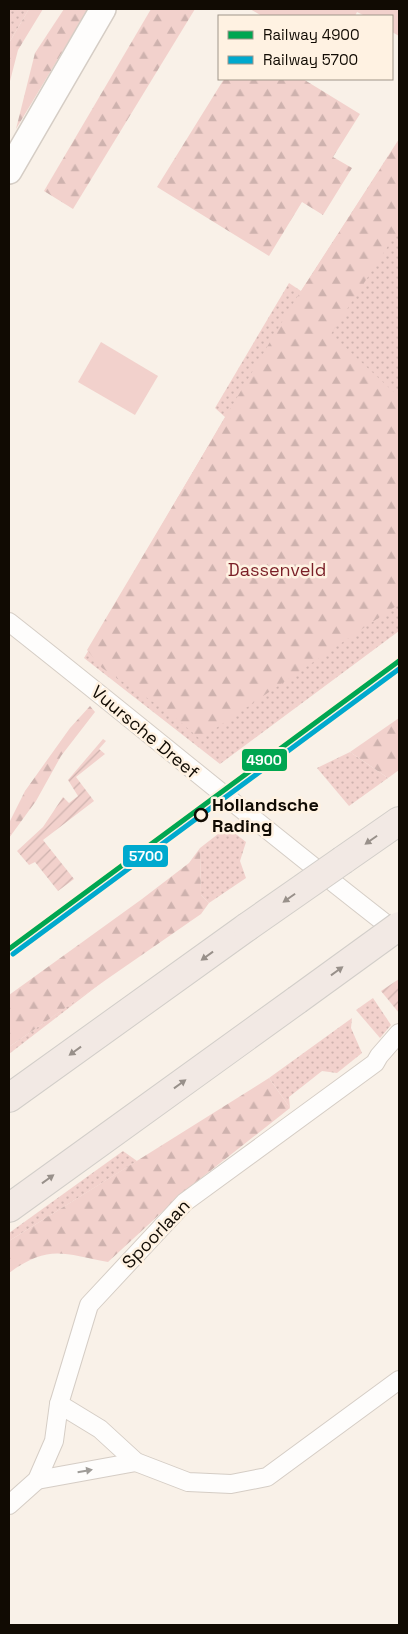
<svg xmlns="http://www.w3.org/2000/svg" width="408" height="1634" viewBox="0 0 408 1634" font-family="'Space Grotesk',sans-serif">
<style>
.grass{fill:url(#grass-dots)}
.forest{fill:url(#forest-firs)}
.garden{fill:url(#garden-furrows)}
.pitch{fill:#f2d1cc}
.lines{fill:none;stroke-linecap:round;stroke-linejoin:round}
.minor-casing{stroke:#d5cdc5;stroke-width:20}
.secondary-casing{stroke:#d5cdc5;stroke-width:28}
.motorway-casing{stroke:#d2cec9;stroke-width:30}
.minor{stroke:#fefdfc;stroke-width:18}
.secondary{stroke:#fefdfc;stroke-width:25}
.motorway{stroke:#f2e9e4;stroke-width:28}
.motorway-bridge-casing{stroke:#d2cec9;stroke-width:30;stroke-linecap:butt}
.motorway-bridge{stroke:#f2e9e4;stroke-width:28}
.rail-1-casing{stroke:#fff2e2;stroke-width:9}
.rail-2-casing{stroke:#fff2e2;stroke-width:9}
.rail-1{stroke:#00a651;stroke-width:5}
.rail-2{stroke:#00a9ce;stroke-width:5}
.oneway{fill:#98908a}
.oneway2{fill:#9f9c98}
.stop-dot{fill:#fff2e2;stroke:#110b03;stroke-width:2.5}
.labels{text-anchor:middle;stroke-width:5;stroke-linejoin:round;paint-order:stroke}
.park-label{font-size:18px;fill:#7a1f27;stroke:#fff2e2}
.street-label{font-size:18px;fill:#110b03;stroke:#fff2e2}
.stop-label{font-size:18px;font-weight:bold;fill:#110b03;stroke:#fff2e2;text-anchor:start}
.line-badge{stroke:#fff2e2;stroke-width:2}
.badge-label{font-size:14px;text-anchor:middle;font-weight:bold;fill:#fff}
</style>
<defs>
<pattern id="grass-dots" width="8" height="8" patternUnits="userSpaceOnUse" patternTransform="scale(1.25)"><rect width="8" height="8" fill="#f2d1cc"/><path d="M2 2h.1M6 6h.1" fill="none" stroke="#ceb2ae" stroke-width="1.8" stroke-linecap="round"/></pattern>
<pattern id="forest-firs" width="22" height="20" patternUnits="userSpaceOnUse" patternTransform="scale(1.25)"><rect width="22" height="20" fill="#f2d1cc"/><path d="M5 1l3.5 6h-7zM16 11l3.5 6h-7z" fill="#ceb2ae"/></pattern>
<pattern id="garden-furrows" width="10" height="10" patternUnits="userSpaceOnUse" patternTransform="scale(1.25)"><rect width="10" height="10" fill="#f2d1cc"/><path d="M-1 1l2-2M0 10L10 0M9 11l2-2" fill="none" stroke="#ceb2ae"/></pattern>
</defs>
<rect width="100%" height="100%" fill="#f9f1e8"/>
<g class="grass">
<polygon points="9,9 29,9 9,43"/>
<polygon points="399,139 399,631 220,764 84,658 225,417 215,408 289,283 301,291"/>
<polygon points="350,752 388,778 349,806 317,768"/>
<polygon points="227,827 246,842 240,861 246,878 209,903 201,895 200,848"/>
<polygon points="105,980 9,1054 9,1047"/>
<polygon points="373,998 391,1025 380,1038 356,1010"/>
<polygon points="352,1018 351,1028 362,1053 337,1073 322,1071 289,1097 290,1108 269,1078"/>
<polygon points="123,1151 137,1161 9,1241 9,1233"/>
</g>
<g class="forest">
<polygon points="29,9 43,9 18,50 9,85 9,43"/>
<polygon points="64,9 88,9 16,129 35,53"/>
<polygon points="151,9 195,9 73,209 44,191"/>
<polygon points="224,79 303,79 360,114 333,157 352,168 323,215 302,202 269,256 157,187"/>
<polygon points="399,140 399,229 331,334 399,397 399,604 200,739 171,714 102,668 87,650 292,305"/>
<polygon points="90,706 95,712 61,756 36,801 9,838 9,823 25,791 70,728"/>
<polygon points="399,718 399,770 388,778 350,752"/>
<polygon points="200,848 201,895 209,903 201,914 9,1047 9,995 142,899 189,863"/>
<path d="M269,1078L290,1108L186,1190L108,1262C63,1254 49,1244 9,1273V1241Z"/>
</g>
<g class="garden">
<polygon points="103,739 106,741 99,749 105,754 76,777 94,801 43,840 74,879 58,891 35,862 29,865 17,851 43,827 63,797 69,803 78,796 68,780"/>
<polygon points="399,979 399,1013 381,991"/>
</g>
<g class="pitch">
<polygon points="250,9 399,9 399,36 392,32 392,16 365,16 357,12 355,16 262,16"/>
<polygon points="101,342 158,376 135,415 78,382"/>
</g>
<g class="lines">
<g class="minor-casing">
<g id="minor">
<path d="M9,622C140,725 267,832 399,934"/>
<polyline points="59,1404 100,1429 136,1462 188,1482 231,1484 267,1477 399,1380"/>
<polyline points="37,1480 136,1462"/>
<polyline points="9,1505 37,1480 54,1441 59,1404 89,1305 185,1202 375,1063 379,1056 399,1033"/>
</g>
</g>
<g class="secondary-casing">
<polyline id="secondary" points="9,171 103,9"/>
</g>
<g class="motorway-casing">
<g id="motorway">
<polyline points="343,860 399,821"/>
<polyline points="9,1098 247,927"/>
<polyline points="9,1208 297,1000"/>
</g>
</g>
<use href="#minor" class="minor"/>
<use href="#secondary" class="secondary"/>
<use href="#motorway" class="motorway"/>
<g class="motorway-bridge-casing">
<g id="motorway-bridge">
<polyline points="247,927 343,860"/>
<polyline points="297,1000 399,926"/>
</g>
</g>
<use href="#motorway-bridge" class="motorway-bridge"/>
<g class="rail-1-casing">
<polyline id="rail-1" points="9,949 399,661"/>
</g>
<g class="rail-2-casing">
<polyline id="rail-2" points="13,954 399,669"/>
</g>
<use href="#rail-1" class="rail-1"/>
<use href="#rail-2" class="rail-2"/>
</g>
<defs><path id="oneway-solid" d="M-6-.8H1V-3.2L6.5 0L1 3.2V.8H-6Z" transform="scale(1.25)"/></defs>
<g class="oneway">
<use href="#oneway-solid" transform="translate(371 840) rotate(145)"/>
<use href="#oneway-solid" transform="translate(289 898) rotate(145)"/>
<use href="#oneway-solid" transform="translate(207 956) rotate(144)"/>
<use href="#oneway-solid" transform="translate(337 971) rotate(-36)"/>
<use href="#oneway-solid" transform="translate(75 1051) rotate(144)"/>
<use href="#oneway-solid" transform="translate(180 1084) rotate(-36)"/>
<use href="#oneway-solid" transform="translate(48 1179) rotate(-36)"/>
</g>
<use class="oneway2" href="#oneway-solid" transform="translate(85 1471) rotate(-10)"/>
<circle class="stop-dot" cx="201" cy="815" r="6"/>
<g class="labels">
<g class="park-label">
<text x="277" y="576">Dassenveld</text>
</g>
<g class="street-label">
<text transform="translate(145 732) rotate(40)" y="6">Vuursche Dreef</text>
<text transform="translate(156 1234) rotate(-46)" y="6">Spoorlaan</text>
</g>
<g class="stop-label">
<text x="212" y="811">Hollandsche<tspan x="212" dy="21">Rading</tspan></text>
</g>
</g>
<g class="line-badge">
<rect x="241" y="748" width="47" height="24" rx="5" fill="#00a651"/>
<rect x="122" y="844" width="47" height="24" rx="5" fill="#00a9ce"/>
</g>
<g class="badge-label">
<text x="264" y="765">4900</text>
<text x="146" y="861">5700</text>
</g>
<rect width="408" height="1634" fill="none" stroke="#110b03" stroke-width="20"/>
<rect x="218" y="15" width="175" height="65" fill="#fff2e2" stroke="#a09689"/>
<rect x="228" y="31" width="25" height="8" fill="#00a651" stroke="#a09689"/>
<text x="263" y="40" font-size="15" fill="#110b03">Railway 4900</text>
<rect x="228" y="56" width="25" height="8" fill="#00a9ce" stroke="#a09689"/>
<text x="263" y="65" font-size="15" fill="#110b03">Railway 5700</text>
</svg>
